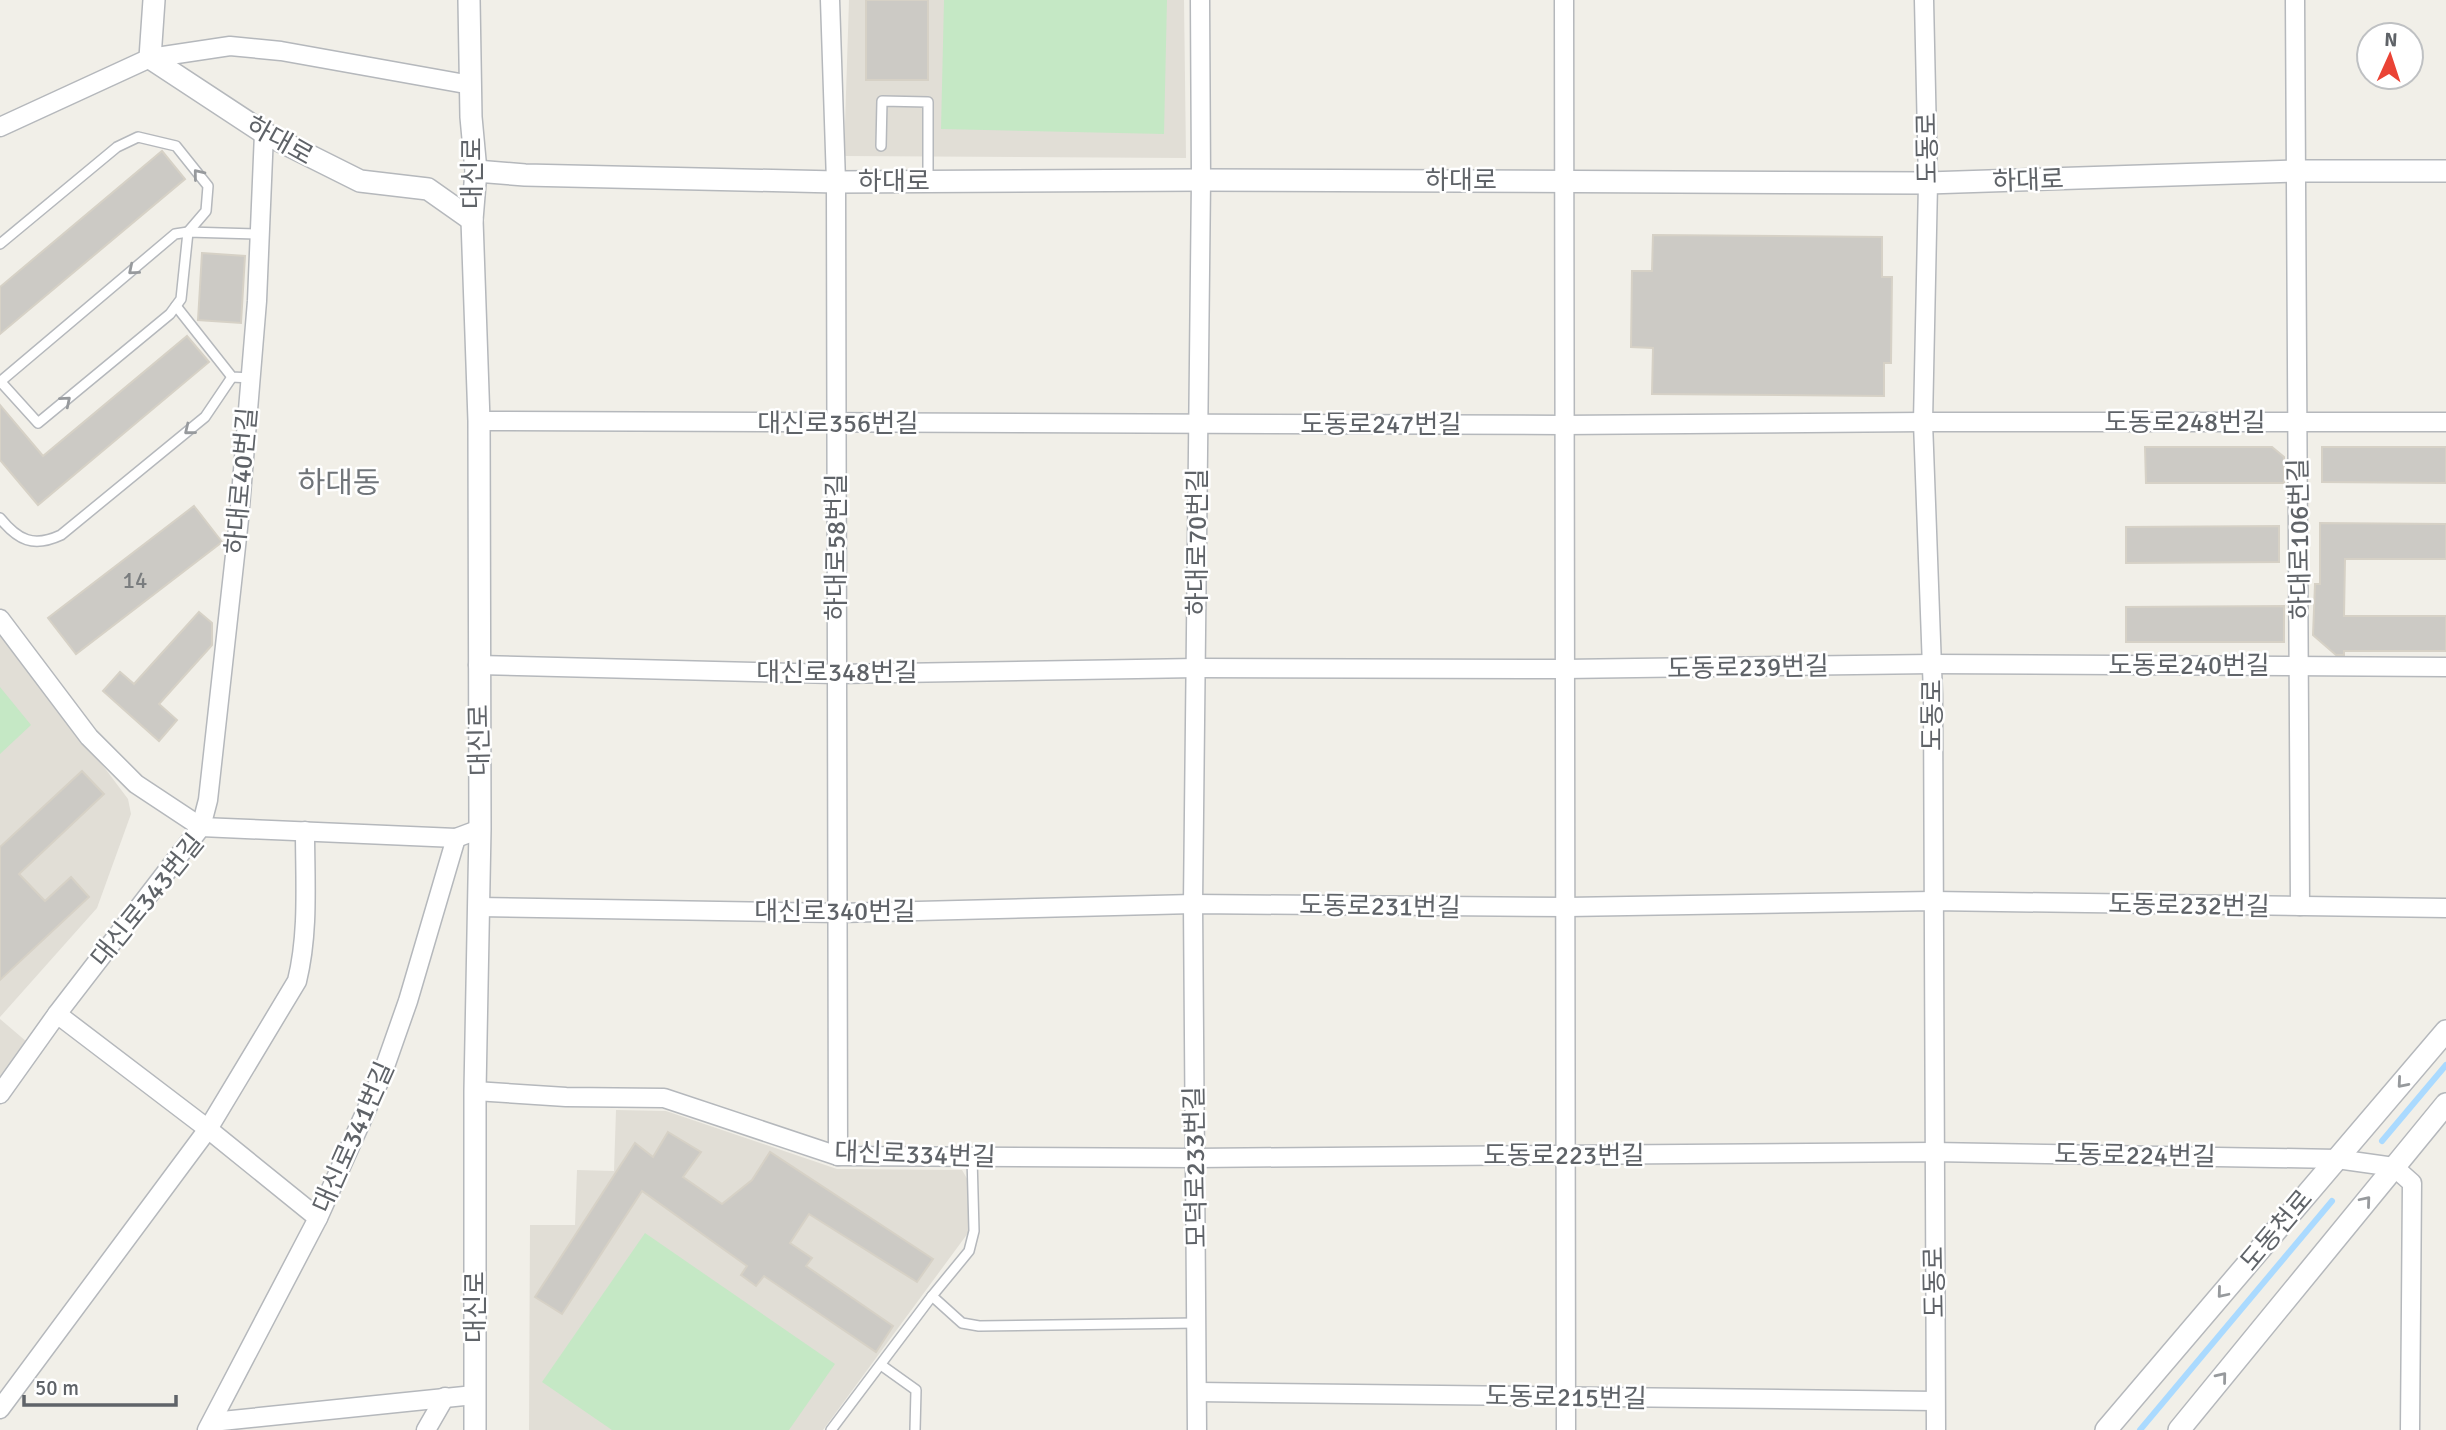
<svg xmlns="http://www.w3.org/2000/svg" width="2446" height="1430" viewBox="0 0 2446 1430" font-family="Signika,'Noto Sans KR',sans-serif">
<style>
.education{fill:#e1ded6}
.green{fill:#c5e8c5}
.lines{fill:none;stroke-linecap:round;stroke-linejoin:round}
.stream{stroke:#aadaff;stroke-width:6}
.building{fill:#cccac5;stroke:#d6d1c6;stroke-width:2}
.service-casing{stroke:#b5b8bc;stroke-width:12}
.minor-casing{stroke:#b5b8bc;stroke-width:21}
.tertiary-casing{stroke:#b5b8bc;stroke-width:24}
.service{stroke:#fff;stroke-width:9}
.minor{stroke:#fff;stroke-width:18}
.tertiary{stroke:#fff;stroke-width:21}
.oneway{stroke:#979a9d}
.labels{text-anchor:middle;stroke-width:5;stroke-linejoin:round;paint-order:stroke}
.number-label{font-size:23px;fill:#7a7d7f}
.street-label{font-size:26px;fill:#5f6368;stroke:#fff}
.quarter-label{font-size:30px;fill:#70757a;stroke:#fff}
</style>
<rect width="100%" height="100%" fill="#f1efe8"/>
<g class="education">
<polygon points="849,0 1184,0 1186,158 844,156"/>
<polygon points="0,629 128,799 131,814 97,908 0,1017"/>
<polygon points="0,1019 27,1042 0,1091"/>
<polygon points="616,1110 666,1111 837,1169 962,1170 969,1182 968,1233 823,1430 529,1430 530,1225 575,1225 577,1170 614,1171"/>
</g>
<g class="green">
<polygon points="944,0 1167,0 1164,134 941,129"/>
<polygon points="0,687 31,725 0,754"/>
<polygon points="645,1233 835,1364 789,1430 612,1430 542,1382"/>
</g>
<g class="lines">
<g class="stream">
<polyline points="2382,1141 2446,1065"/>
<polyline points="2140,1430 2332,1201"/>
</g>
</g>
<g class="building">
<rect x="866" y="0" width="62" height="80"/>
<polygon points="162,151 185,179 0,334 0,287"/>
<polygon points="1653,235 1882,237 1882,277 1892,277 1891,363 1884,363 1884,396 1652,394 1653,348 1631,347 1632,271 1652,271"/>
<polygon points="202,253 245,256 241,323 198,320"/>
<polygon points="187,336 209,362 38,505 0,460 0,405 43,456"/>
<polygon points="2145,447 2272,447 2284,457 2284,483 2146,483"/>
<polygon points="2322,447 2446,447 2446,483 2322,482"/>
<polygon points="194,506 222,542 76,654 48,618"/>
<polygon points="2320,523 2446,524 2446,559 2345,559 2344,616 2446,616 2446,651 2344,651 2344,655 2336,655 2313,635 2315,584 2320,584"/>
<polygon points="2279,526 2279,562 2126,563 2126,527"/>
<polygon points="2284,606 2284,642 2126,642 2126,607"/>
<polygon points="199,612 212,623 212,645 159,704 177,720 159,741 103,691 120,672 134,684"/>
<polygon points="82,771 104,794 19,874 45,901 71,877 89,897 0,980 0,847"/>
<polygon points="668,1132 701,1152 683,1177 722,1204 752,1180 770,1152 933,1259 917,1282 809,1214 790,1243 812,1258 806,1266 893,1326 876,1352 764,1276 756,1286 741,1275 747,1266 642,1191 562,1314 535,1297 635,1143 653,1157"/>
</g>
<g class="lines">
<g class="service-casing">
<g id="service">
<polyline points="881,146 882,101 928,102 928,181"/>
<polyline points="0,244 117,147 138,137 176,146 208,186 206,211 188,232 181,299 170,314 38,423 0,381"/>
<polyline points="176,306 232,377 251,378"/>
<polyline points="1,381 175,234 188,232 259,234"/>
<path d="M0,518C18,540 33,548 61,535L205,417L232,377"/>
<polyline points="932,1296 962,1323 979,1326 1197,1323"/>
<polyline points="881,1365 916,1390 915,1430"/>
<polyline points="831,1430 932,1296 969,1251 974,1231 972,1157"/>
</g>
</g>
<g class="minor-casing">
<g id="minor">
<polyline points="830,0 836,182 838,1156"/>
<polyline points="1564,0 1566,1430"/>
<polyline points="1924,0 1928,183 1923,422 1933,695 1936,1430"/>
<polyline points="2295,0 2300,906"/>
<polyline points="0,127 150,58 230,46 281,51 471,85"/>
<polyline points="479,421 1563,425 1923,422 2446,422"/>
<polyline points="0,619 89,737 136,784 201,827"/>
<polyline points="478,665 836,674 1197,668 1564,669 1932,664 2446,667"/>
<polyline points="201,827 456,838 480,829"/>
<polyline points="478,907 838,913 1193,904 1567,907 1933,901 2446,908"/>
<polyline points="57,1014 208,1129 318,1218"/>
<polyline points="475,1091 566,1097 664,1098 838,1156 1195,1158 1933,1152 2337,1159 2394,1167 2412,1183 2410,1430"/>
<polyline points="0,1094 57,1014 201,827 208,800 239,519 257,301 264,133"/>
<polyline points="1198,1392 1935,1401"/>
<path d="M0,1409L208,1129L297,981C309,932 305,881 305,831"/>
<polyline points="212,1422 474,1395"/>
<polyline points="207,1430 318,1218 382,1075 408,1001 456,838"/>
<polyline points="426,1430 445,1397"/>
<polyline points="1197,1430 1193,904 1201,180 1200,0"/>
</g>
</g>
<g class="tertiary-casing">
<g id="tertiary">
<polyline points="154,0 150,58 264,133 360,181 428,189 472,220"/>
<polyline points="469,0 471,117 476,171 472,220 479,421 480,829 475,1091 475,1430"/>
<polyline points="476,171 525,175 836,182 1201,180 1928,183 2297,171 2446,171"/>
<polyline points="2106,1430 2446,1031"/>
<polyline points="2179,1430 2446,1104"/>
</g>
</g>
<use href="#service" class="service"/>
<use href="#minor" class="minor"/>
<use href="#tertiary" class="tertiary"/>
</g>
<defs><path id="oneway-chevron" d="M-2-3.5L2.5 0L-2 3.5" fill="none" stroke-width="1.6" stroke-linecap="round" stroke-linejoin="round" transform="scale(1.75)"/></defs>
<g class="oneway">
<use href="#oneway-chevron" transform="translate(198 174) rotate(-129)"/>
<use href="#oneway-chevron" transform="translate(133 270) rotate(140)"/>
<use href="#oneway-chevron" transform="translate(66 401) rotate(-40)"/>
<use href="#oneway-chevron" transform="translate(189 430) rotate(141)"/>
<use href="#oneway-chevron" transform="translate(2402 1083) rotate(131)"/>
<use href="#oneway-chevron" transform="translate(2366 1201) rotate(-50)"/>
<use href="#oneway-chevron" transform="translate(2222 1293) rotate(130)"/>
<use href="#oneway-chevron" transform="translate(2222 1377) rotate(-51)"/>
</g>
<g class="labels">
<g class="number-label">
<text x="135" y="588">14</text>
</g>
<g class="street-label">
<text transform="translate(280 140) rotate(29)" y="9">하대로</text>
<text transform="translate(1927 148) rotate(-91)" y="9">도동로</text>
<text transform="translate(472 173) rotate(-90)" y="9">대신로</text>
<text x="1461" y="189">하대로</text>
<text transform="translate(2028 180) rotate(-2)" y="9">하대로</text>
<text x="894" y="190">하대로</text>
<text x="2185" y="431">도동로248번길</text>
<text x="838" y="432">대신로356번길</text>
<text x="1381" y="433">도동로247번길</text>
<text transform="translate(241 481) rotate(-85)" y="9">하대로40번길</text>
<text transform="translate(2299 539) rotate(-91)" y="9">하대로106번길</text>
<text transform="translate(1197 542) rotate(-90)" y="9">하대로70번길</text>
<text transform="translate(836 547) rotate(-90)" y="9">하대로58번길</text>
<text x="2189" y="674">도동로240번길</text>
<text transform="translate(1748 667) rotate(-1)" y="9">도동로239번길</text>
<text x="837" y="681">대신로348번길</text>
<text transform="translate(1932 715) rotate(-90)" y="9">도동로</text>
<text transform="translate(479 740) rotate(-91)" y="9">대신로</text>
<text transform="translate(147 900) rotate(-51)" y="9">대신로343번길</text>
<text transform="translate(2189 905) rotate(1)" y="9">도동로232번길</text>
<text transform="translate(1380 906) rotate(1)" y="9">도동로231번길</text>
<text x="835" y="920">대신로340번길</text>
<text transform="translate(353 1137) rotate(-66)" y="9">대신로341번길</text>
<text transform="translate(915 1154) rotate(2)" y="9">대신로334번길</text>
<text x="1564" y="1164">도동로223번길</text>
<text transform="translate(2135 1155) rotate(1)" y="9">도동로224번길</text>
<text transform="translate(1195 1167) rotate(-91)" y="9">모덕로233번길</text>
<text transform="translate(2276 1230) rotate(-50)" y="9">도동천로</text>
<text transform="translate(1934 1282) rotate(-91)" y="9">도동로</text>
<text transform="translate(475 1307) rotate(-90)" y="9">대신로</text>
<text transform="translate(1566 1397) rotate(1)" y="9">도동로215번길</text>
</g>
<g class="quarter-label">
<text x="339" y="493">하대동</text>
</g>
</g>
<g transform="translate(2390 56) rotate(3)"><circle r="33" fill="#ffffff" stroke="#bfc1c3" stroke-width="2"/>
<path d="M0-5L12 26L0 18L-12 26Z" fill="#ea4335"/>
<text y="-10" font-size="19" font-weight="bold" text-anchor="middle" fill="#5f6368">N</text>
</g>
<path d="M24 1395v10h152v-10" fill="none" stroke="#5f6368" stroke-width="3.5"/>
<text x="35" y="1395" font-size="21" fill="#5f6368" stroke="#ffffff" stroke-width="5" paint-order="stroke">50 m</text>
</svg>
